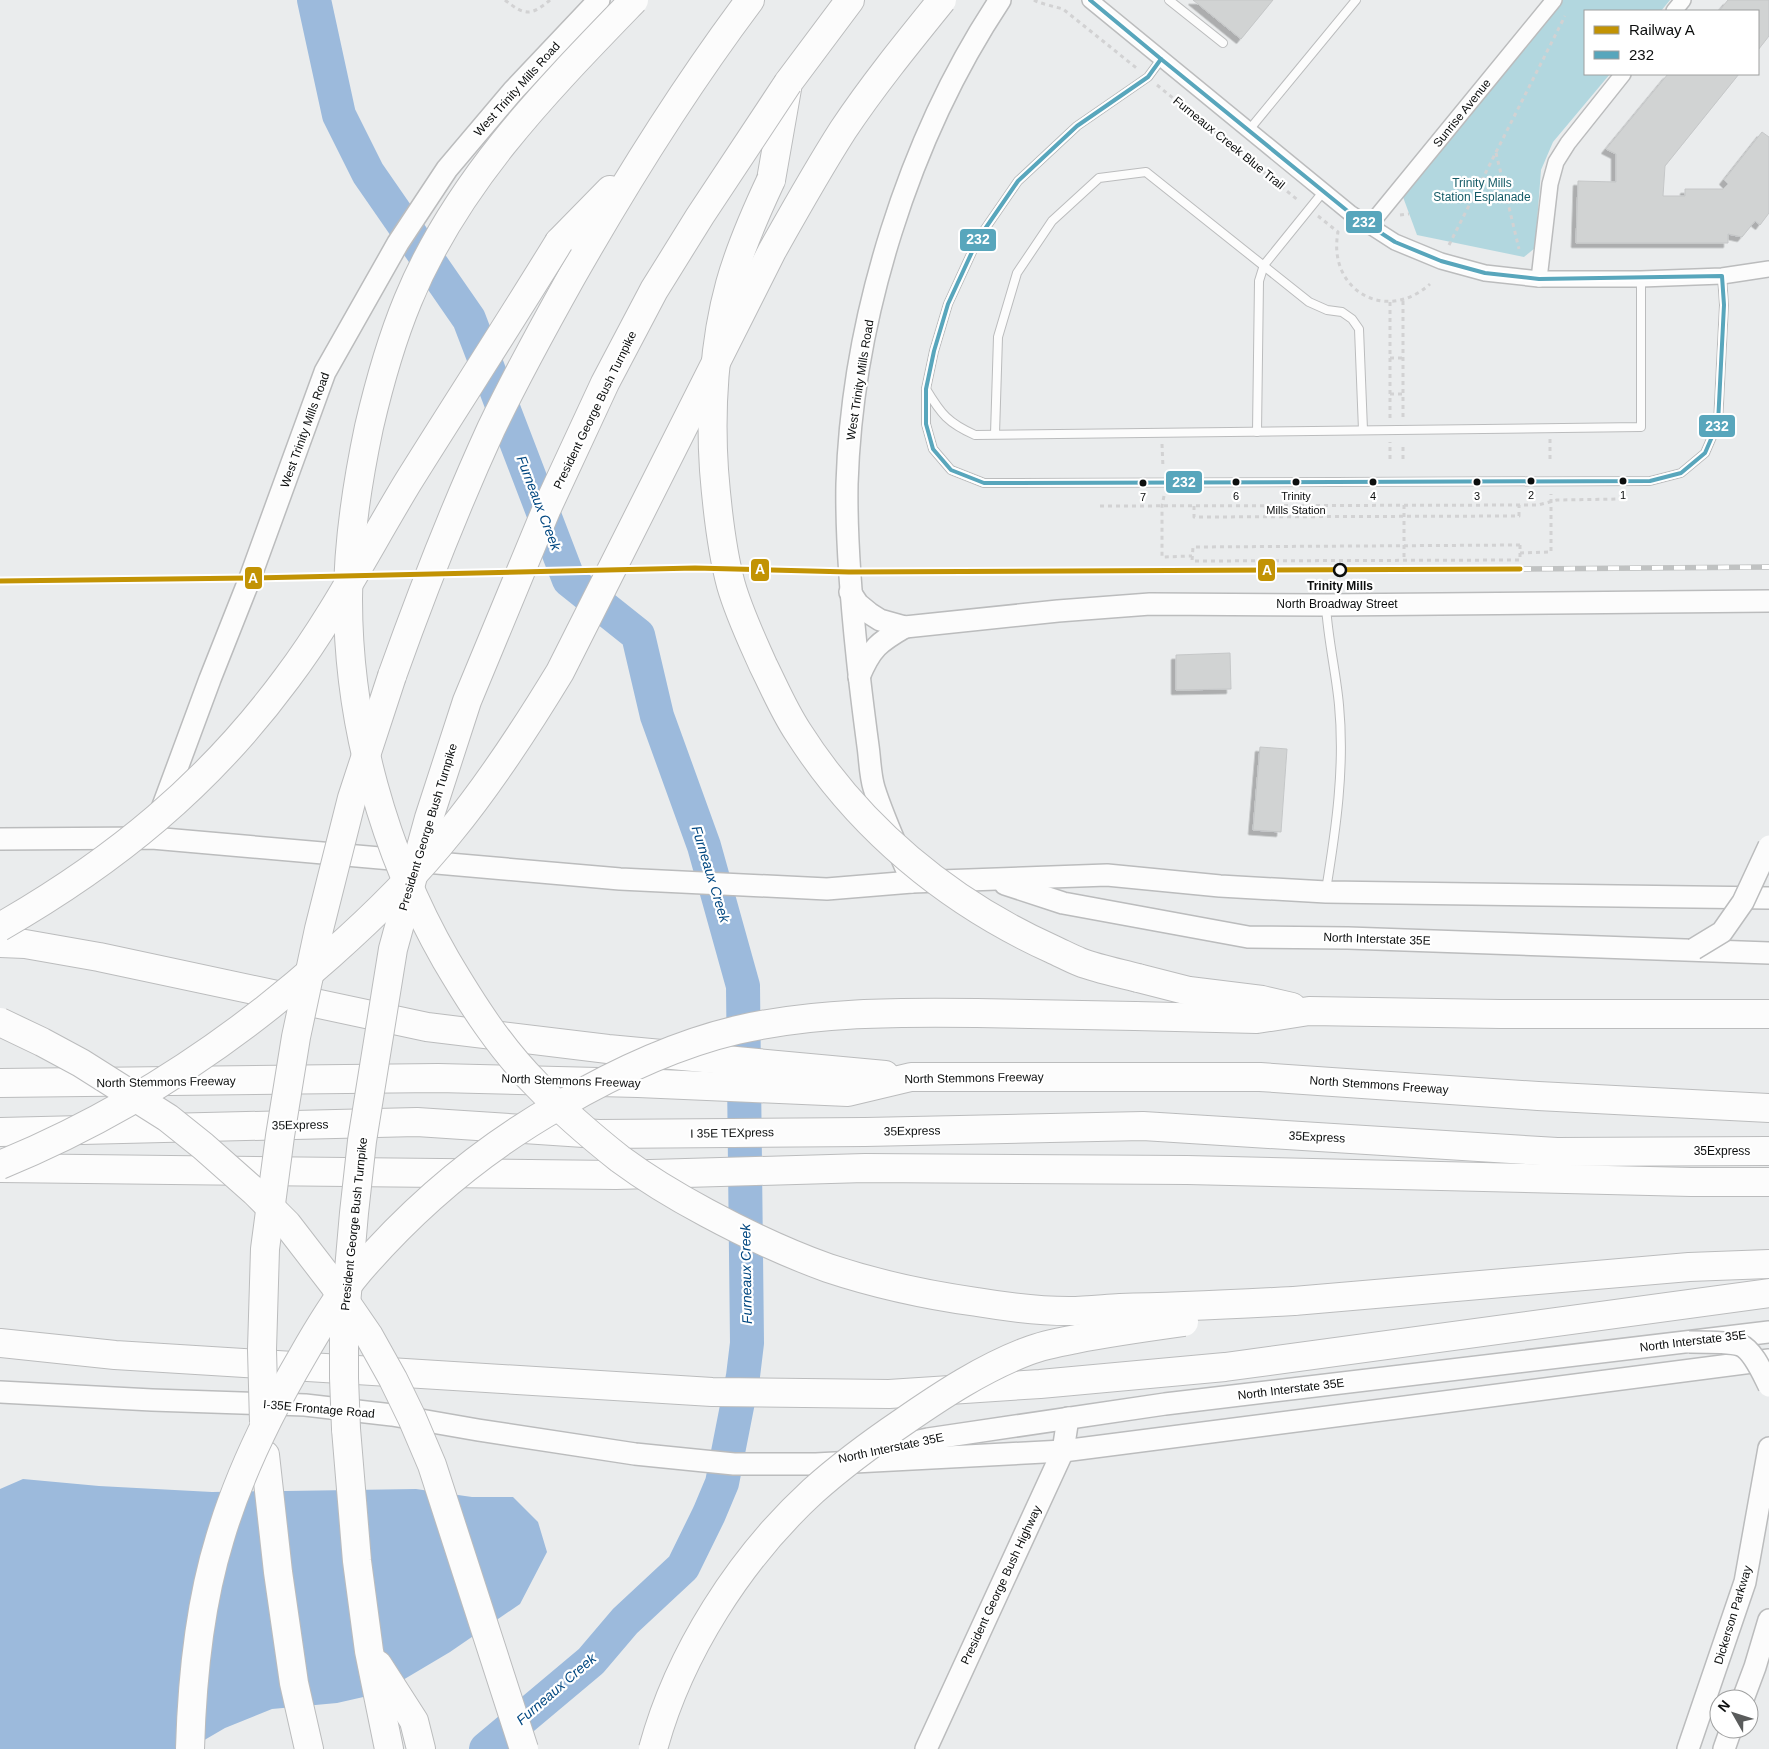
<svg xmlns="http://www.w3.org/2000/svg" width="1769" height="1749" viewBox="0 0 1769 1749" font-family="Helvetica,sans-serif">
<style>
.green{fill:#b2d7df}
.water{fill:#9cbadc}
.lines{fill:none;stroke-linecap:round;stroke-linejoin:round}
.river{stroke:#9cbadc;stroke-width:34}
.building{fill:#d1d3d3;stroke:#c5c7c8;filter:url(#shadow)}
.lane-casing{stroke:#bbbcbd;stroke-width:10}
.street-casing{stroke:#bbbcbd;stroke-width:18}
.secondary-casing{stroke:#bbbcbd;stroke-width:24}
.highway-casing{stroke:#bbbcbd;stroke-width:30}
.path{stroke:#d2d2d3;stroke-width:3;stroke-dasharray:4 4;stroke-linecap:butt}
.lane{stroke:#fcfcfc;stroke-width:8}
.street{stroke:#fcfcfc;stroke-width:15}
.secondary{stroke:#fcfcfc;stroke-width:21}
.highway{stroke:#fcfcfc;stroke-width:28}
.rail-casing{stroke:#c0c2c2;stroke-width:5.5}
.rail{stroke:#fff;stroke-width:4;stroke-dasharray:11;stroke-linecap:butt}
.secondary-bridge-casing{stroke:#bbbcbd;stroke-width:24;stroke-linecap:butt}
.highway-bridge-casing{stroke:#bbbcbd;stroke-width:30;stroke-linecap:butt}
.secondary-bridge{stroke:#fcfcfc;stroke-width:21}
.highway-bridge{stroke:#fcfcfc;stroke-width:28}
.bus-1-casing{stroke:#fff;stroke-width:8}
.bus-1{stroke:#58a6bc;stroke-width:4}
.rail-1-casing{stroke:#fff;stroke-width:9}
.rail-1{stroke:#c29304;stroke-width:5}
.bus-dot{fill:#0c0e0e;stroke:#fff;stroke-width:2}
.stop-dot{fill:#fff;stroke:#0c0e0e;stroke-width:2.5}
.labels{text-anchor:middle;stroke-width:4.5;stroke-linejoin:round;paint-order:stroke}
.bus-label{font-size:11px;fill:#0c0e0e;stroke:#fff}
.street-label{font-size:12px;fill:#0c0e0e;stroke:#fff}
.park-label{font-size:12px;fill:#155b67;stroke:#fff}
.stop-label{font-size:12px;font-weight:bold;fill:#0c0e0e;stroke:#fff}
.water-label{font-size:14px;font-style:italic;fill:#014780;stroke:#fff}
.line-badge{stroke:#fff;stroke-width:2}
.badge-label{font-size:14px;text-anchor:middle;font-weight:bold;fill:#fff}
</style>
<defs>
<filter id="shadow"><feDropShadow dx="-4.5" dy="4.5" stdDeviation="0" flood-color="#0004"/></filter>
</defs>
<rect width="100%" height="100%" fill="#eaeced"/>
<polygon class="green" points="1563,0 1670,0 1661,11 1585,11 1585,74 1610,74 1553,142 1541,170 1535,248 1524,257 1417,235 1403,197"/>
<polygon class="water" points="23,1479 99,1486 212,1492 416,1489 472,1497 513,1497 538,1522 547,1552 520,1604 450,1652 381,1693 337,1703 272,1709 225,1728 189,1749 0,1749 0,1489"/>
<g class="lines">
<polyline class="river" points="314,0 339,115 368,173 469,319 569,580 638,635 657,716 704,846 743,986 747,1343 743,1376 722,1483 709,1514 683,1567 625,1621 591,1661 486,1749"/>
</g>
<g class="building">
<polygon points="1193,0 1273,0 1241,39"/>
<polygon points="1728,0 1769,0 1769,36 1758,50 1758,11 1719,11"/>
<polygon points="1668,74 1739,74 1665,166 1663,196 1685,196 1685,189 1723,189 1728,184 1724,180 1762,132 1769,137 1769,213 1760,225 1755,221 1742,237 1728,234 1728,243 1576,243 1578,181 1616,182 1616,154 1606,149"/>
<polygon points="1230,653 1231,689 1176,690 1176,655"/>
<polygon points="1260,747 1287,749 1281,832 1253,830"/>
</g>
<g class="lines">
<g class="lane-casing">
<g id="lane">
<polyline points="1169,0 1223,43"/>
<polyline points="1162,58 1148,77 1077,126 1018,181 978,239 948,304 934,351 926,389 926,424 933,449 951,470 984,483 1650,481 1681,473 1705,453 1718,423 1724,305 1722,276"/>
<polyline points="1249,130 1356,0"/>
<path d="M926,389C941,414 948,423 975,435L1641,427V279"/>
<polyline points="1257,432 1259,281 1264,265 1323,192"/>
<polyline points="995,434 998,337 1017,273 1052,221 1099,178 1146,172 1309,302 1327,310 1342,312 1352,319 1359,329 1363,430"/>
<path d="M1326,606C1328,640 1336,672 1339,705C1345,767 1336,829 1326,890"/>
</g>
</g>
<g class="street-casing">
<g id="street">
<polyline points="1090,0 1350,213 1395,242 1441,261 1485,273 1539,279 1641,279 1722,276 1769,269"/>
<polyline points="1674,11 1683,0"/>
<polyline points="1369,226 1554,0"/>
<polyline points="1539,279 1550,184 1556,162 1568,143 1623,74"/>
</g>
</g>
<g class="secondary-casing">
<g id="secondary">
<path d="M1000,0C909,137 852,319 847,484C846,541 851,598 857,655C860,685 864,716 868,746C870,760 870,775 874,788C884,820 899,851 912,882L1107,875L1220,886L1326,892L1769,898"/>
<polyline points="850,592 858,604 869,613 880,620 905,627 1058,611 1150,604 1326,605 1769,601"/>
<path d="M859,677C871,648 879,642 905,627"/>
<polyline points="160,814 210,679 250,578 325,372 398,243 447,169 513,91 599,0"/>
<polyline points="0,839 152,838 620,879 827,889 912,882"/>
<polyline points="1005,884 1063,903 1248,937 1348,938 1769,953"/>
<polyline points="0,1392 152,1400 305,1405 392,1415 478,1430 635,1454 734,1464 816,1464 1063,1451 1769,1360"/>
<polyline points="878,1450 928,1439 1165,1404 1769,1332"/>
<polyline points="1743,1699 1755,1667 1769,1620"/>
<polyline points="926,1749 1063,1451 1068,1418"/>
<polyline points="1688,1749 1745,1582 1769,1448"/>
<polyline points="1724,1749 1731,1729"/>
</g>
</g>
<g class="highway-casing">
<g id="highway">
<polyline points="771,180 788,83 850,0"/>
<polyline points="559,242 610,190"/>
<path d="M392,676C422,592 454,510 491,429C516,377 544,326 572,276C626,181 684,88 750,0"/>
<polyline points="0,943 25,944 99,957 427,1027 608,1049 885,1075"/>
<polyline points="1138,978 1189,991 1262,1000 1292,1007"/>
<polyline points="1135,1016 1257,1019 1309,1011 1501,1014 1769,1014"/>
<polyline points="0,1083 438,1078 638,1083 848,1092 911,1077 1260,1077 1538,1096 1769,1108"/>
<polyline points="0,1132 417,1122 599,1134 865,1132 1143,1126 1557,1152 1769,1151"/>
<polyline points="0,1168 616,1175 865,1168 1187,1170 1691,1182 1769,1182"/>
<polyline points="1294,1301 1689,1267 1769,1264"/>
<polyline points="0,1343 115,1355 712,1392 889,1394 1040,1384 1225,1367 1769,1293"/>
<polyline points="346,1429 357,1561 369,1651 389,1749"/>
<polyline points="265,1455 278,1572 294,1683 309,1749"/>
<polyline points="378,1665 414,1721 421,1749"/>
</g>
</g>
<g class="path">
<path d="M505,0C525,16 531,16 550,0"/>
<path d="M1034,0C1038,3 1056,7 1063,9L1139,70"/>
<polyline points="1157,85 1299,201"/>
<polyline points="1496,153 1519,249"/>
<polyline points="1400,215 1409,214"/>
<path d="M1318,216L1338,232C1327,290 1386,324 1430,284"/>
<polyline points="1449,245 1565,16"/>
<polyline points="1390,302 1390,418"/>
<polyline points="1390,358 1403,358"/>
<polyline points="1390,394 1403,394"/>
<polyline points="1403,417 1403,300"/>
<polyline points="1550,439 1550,463"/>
<polyline points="1162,444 1163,468"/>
<polyline points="1390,459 1390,442"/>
<polyline points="1403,459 1403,443"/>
<polyline points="1164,496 1162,506 1162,557 1192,556"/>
<polyline points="1404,505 1404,560"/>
<polyline points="1100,506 1538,505 1557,500 1622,499"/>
<polyline points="1194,506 1194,517 1519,516 1519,505"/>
<polygon points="1520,545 1520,560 1192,561 1193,547"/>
<polyline points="1520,553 1551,552 1551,494"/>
</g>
<use href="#lane" class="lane"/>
<use href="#street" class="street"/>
<use href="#secondary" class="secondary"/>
<use href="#highway" class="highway"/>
<g class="rail-casing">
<polyline id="rail" points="1520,569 1769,567"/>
</g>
<use href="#rail" class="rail"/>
<g class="secondary-bridge-casing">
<g id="secondary-bridge">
<polyline points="1694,949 1722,932 1743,902 1769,846"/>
<path d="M1689,1342C1701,1342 1731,1342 1740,1345C1753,1350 1763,1374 1769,1386"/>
</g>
</g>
<g class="highway-bridge-casing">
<g id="highway-bridge">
<path d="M634,0C546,91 457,181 408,300C391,341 379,384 369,427C357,484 348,541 348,599C348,724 384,852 446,960C472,1004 500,1048 536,1084C562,1111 591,1136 620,1159C647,1179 677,1197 707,1213C746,1234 786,1253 828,1268C876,1284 927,1295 977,1302C1007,1307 1039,1311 1069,1311C1086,1311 1103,1309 1120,1308C1178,1307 1236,1304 1294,1301"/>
<path d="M771,180C755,214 740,248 730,284C714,342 710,410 714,470C717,508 721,548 731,585C739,613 751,638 763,665C774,687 784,711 798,732C859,828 948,902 1052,949C1061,953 1070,958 1080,962C1098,969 1119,973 1138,978"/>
<path d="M0,927C115,861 208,785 287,678C333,617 368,548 408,482C458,402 510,322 559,242"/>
<polyline points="0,1022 42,1042 81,1063 168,1118 203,1146 255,1192 287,1224 334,1285 369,1336 393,1379 412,1418 432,1465 524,1749"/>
<path d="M0,1165C122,1115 232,1043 330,955C373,917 414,877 450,832C491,782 526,728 560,672L772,251C795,210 818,169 843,130C873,85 908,42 942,0"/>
<polyline points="264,1422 262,1350 265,1249 280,1136 296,1037 319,929 352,798 392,676"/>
<polyline points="346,1429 344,1378 344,1327 354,1213 362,1141 393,949 429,818 467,701 547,508 605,383 654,290 700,216 788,83"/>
<path d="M190,1749C192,1678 199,1606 220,1538C239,1474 268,1415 302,1357C319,1327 337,1297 359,1271C416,1205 484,1148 560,1105C615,1073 674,1045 737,1030C815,1012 897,1012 977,1013C1030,1014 1082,1015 1135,1016"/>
<path d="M653,1749C679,1653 740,1558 813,1491C841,1466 872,1443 903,1422C942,1395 983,1368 1028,1351C1043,1345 1060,1342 1076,1339C1112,1332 1148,1327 1184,1322"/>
</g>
</g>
<use href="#secondary-bridge" class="secondary-bridge"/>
<use href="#highway-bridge" class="highway-bridge"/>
<g class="bus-1-casing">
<g id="bus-1">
<polyline points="1090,0 1161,59"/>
<polygon points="1161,59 1350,213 1395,242 1441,261 1485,273 1539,279 1722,276 1724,305 1718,423 1705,453 1681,473 1650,481 984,483 951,470 933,449 926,424 926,389 934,351 948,304 978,239 1018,181 1077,126 1148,77"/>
</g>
</g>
<use href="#bus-1" class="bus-1"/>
<g class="rail-1-casing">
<polyline id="rail-1" points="0,581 250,578 695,568 849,572 1520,569"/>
</g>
<use href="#rail-1" class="rail-1"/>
</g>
<g class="bus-dot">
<circle cx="1531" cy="481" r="4.5"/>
<circle cx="1623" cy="481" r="4.5"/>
<circle cx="1236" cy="482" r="4.5"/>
<circle cx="1296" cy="482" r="4.5"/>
<circle cx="1373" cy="482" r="4.5"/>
<circle cx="1477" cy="482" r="4.5"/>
<circle cx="1143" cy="483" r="4.5"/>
</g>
<circle class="stop-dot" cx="1340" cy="570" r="6"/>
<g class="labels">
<g class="bus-label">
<text x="1531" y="499">2</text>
<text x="1623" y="499">1</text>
<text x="1236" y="500">6</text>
<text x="1296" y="500">Trinity<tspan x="1296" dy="14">Mills Station</tspan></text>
<text x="1373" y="500">4</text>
<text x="1477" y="500">3</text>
<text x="1143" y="501">7</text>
</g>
<g class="street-label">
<text transform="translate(517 89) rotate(-48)" y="4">West Trinity Mills Road</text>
<text transform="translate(1462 113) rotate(-51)" y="4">Sunrise Avenue</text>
<text transform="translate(1229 143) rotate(39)" y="4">Furneaux Creek Blue Trail</text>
<text transform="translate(860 380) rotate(-81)" y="4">West Trinity Mills Road</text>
<text transform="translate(595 410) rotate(-64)" y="4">President George Bush Turnpike</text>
<text transform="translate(305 430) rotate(-70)" y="4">West Trinity Mills Road</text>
<text x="1337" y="608">North Broadway Street</text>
<text transform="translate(428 827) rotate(-73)" y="4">President George Bush Turnpike</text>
<text transform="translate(1377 939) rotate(2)" y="4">North Interstate 35E</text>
<text transform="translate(974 1078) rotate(-1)" y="4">North Stemmons Freeway</text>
<text transform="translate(571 1081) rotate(2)" y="4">North Stemmons Freeway</text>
<text transform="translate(166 1082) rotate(-1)" y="4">North Stemmons Freeway</text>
<text transform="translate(1379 1085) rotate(4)" y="4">North Stemmons Freeway</text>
<text transform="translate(300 1125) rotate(-1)" y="4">35Express</text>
<text transform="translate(912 1131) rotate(-1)" y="4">35Express</text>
<text transform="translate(732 1133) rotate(-1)" y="4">I 35E TEXpress</text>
<text transform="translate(1317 1137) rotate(3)" y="4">35Express</text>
<text x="1722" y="1155">35Express</text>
<text transform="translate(354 1224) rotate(-84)" y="4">President George Bush Turnpike</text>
<text transform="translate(1693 1341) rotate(-7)" y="4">North Interstate 35E</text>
<text transform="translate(1291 1389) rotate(-7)" y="4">North Interstate 35E</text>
<text transform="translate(319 1409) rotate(5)" y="4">I-35E Frontage Road</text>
<text transform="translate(891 1448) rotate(-12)" y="4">North Interstate 35E</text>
<text transform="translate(1001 1585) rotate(-65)" y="4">President George Bush Highway</text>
<text transform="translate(1733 1615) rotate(-73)" y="4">Dickerson Parkway</text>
</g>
<g class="park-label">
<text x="1482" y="187">Trinity Mills<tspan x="1482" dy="14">Station Esplanade</tspan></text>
</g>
<g class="stop-label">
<text x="1340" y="590">Trinity Mills</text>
</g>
<g class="water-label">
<text transform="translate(539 503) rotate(69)" y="5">Furneaux Creek</text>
<text transform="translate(711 874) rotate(73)" y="5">Furneaux Creek</text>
<text transform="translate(746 1274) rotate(-91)" y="5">Furneaux Creek</text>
<text transform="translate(556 1689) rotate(-41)" y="5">Furneaux Creek</text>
</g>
</g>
<g class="line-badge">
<rect x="1345" y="210" width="38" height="24" rx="5" fill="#58a6bc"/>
<rect x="959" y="228" width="38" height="24" rx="5" fill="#58a6bc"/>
<rect x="1698" y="414" width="38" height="24" rx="5" fill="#58a6bc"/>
<rect x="1165" y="470" width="38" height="24" rx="5" fill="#58a6bc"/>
<rect x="750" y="558" width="20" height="24" rx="5" fill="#c29304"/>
<rect x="1257" y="558" width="19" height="24" rx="5" fill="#c29304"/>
<rect x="244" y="566" width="19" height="24" rx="5" fill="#c29304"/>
</g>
<g class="badge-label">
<text x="1364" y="227">232</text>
<text x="978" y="244">232</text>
<text x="1717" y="431">232</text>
<text x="1184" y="487">232</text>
<text x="760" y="574">A</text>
<text x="1267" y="575">A</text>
<text x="253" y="583">A</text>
</g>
<rect x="1584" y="10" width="175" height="65" fill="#ffffff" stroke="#9e9f9f"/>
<rect x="1594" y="26" width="25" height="8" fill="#c29304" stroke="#9e9f9f"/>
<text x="1629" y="35" font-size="15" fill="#0c0e0e">Railway A</text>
<rect x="1594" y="51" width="25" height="8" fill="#58a6bc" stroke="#9e9f9f"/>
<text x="1629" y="60" font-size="15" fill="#0c0e0e">232</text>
<g transform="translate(1734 1714) rotate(309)"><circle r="24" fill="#ffffff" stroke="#9e9f9f"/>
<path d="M0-4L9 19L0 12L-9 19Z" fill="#5a5c5c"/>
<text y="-8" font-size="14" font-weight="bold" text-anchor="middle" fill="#0c0e0e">N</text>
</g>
</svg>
